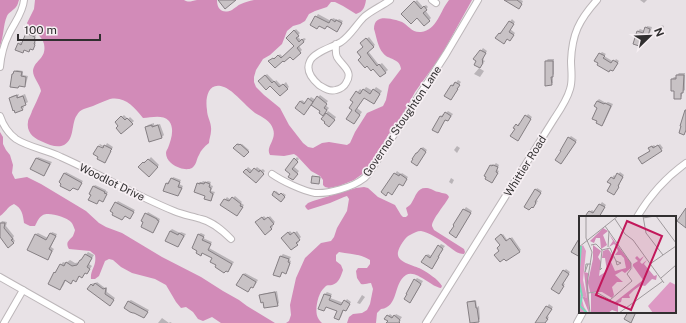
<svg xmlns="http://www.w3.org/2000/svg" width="686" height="323" viewBox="0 0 686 323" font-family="'Public Sans',sans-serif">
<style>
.forest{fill:#d28bb8}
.shadow{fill:#0003}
.building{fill:#c8c2c5;stroke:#857f83}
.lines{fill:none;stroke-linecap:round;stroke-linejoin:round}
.minor-casing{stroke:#bcb6b9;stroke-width:8}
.minor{stroke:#fff;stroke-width:6}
.labels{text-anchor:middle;stroke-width:3.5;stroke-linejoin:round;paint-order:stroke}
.street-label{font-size:11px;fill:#312f30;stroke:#f6eff3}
.inset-river{fill:none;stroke:#78d9b8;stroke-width:2}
.inset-road{fill:none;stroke:#9f9a9d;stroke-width:1}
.view{fill:#c2185b;fill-opacity:0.15;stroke:#c2185b;stroke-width:2}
.inset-edge{fill:none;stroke:#312f30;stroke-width:2}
</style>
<rect width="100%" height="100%" fill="#e8e2e6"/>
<g class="forest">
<path d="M0,0H19C18,2 18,5 16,7C14,10 9,12 7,16C3,25 4,36 0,46Z"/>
<path d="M35,0H184C189,3 191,1 197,0C203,0 211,0 217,0C217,10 223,14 232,10C235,8 238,5 241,4C245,2 249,1 254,0H366C365,7 363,12 356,14L343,6L335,2H331L327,7L315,11L309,14L305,21L300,24L293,26L287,31L282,44L270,55L263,59L256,70L254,77V82L256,87L264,95L280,108L289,125L303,143L308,147L313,148L322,143L329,142L347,145L350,143L355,132L367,113L383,106L386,100L389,85L401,69C400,58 388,60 383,53C378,48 376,35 374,29C374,15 387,18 396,20C398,21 400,21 402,22C408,25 412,33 421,32C437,30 440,11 449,0H472L441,56L415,92L402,116L392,129L365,172L354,180L339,186L329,188L325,187L323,185V180L320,176L311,171L297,156L294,154L284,156L270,155C265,147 277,140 273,129C271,121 262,117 255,113C251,110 247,106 244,103C239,98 230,89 224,87C208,81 205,98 207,110C207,117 212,123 211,131C211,135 209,139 209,143C204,147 201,150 199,155C196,160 197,164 192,168C188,170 183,169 180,168C174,166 166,161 166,153C166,151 167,150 168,148C171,140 175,129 169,121C162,114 151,118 143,118C134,107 125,96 110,99C104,101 98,104 93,106C87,108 80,109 77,115C71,123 75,139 64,145C58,148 49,145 43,142C35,139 26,133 28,122C28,119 31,115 32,111C35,105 38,98 41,91C40,84 33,78 33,71C34,60 47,59 44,44C42,34 30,31 27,23L34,9Z"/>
<path d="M0,132L3,137V144L6,150L10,155L13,165L12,173L15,179L27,177L41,184L86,211L99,223L106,227L122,233L162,257L201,277L223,291L239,300L247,306L275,323H221L212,317L203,321L198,319L193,312L186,307L181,308L176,302L166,285L155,279L132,273L121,267L113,260L109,259L105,261L99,276L95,279H91C90,270 97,266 95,255L90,251L69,249C65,242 69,241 73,236C73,236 75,231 75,230C74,228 73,224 71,222C66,217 49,212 43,215C39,217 37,222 35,226H30L24,223C23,215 22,208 14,204C7,207 6,212 0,216Z"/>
<path d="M364,187L368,188L378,197L395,205L401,215L403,217H406L408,215L406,208C408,206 411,205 412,202C416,196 417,187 427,188C431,188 435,192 439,192C443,194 447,192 449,197C445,205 432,219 432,226L434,230L464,249L465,252L464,254C457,254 454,250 448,246C443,241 428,232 421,231C417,231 414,233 410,235C405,237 399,247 398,252C396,263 414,265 421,269C428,273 438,279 442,286L441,288C431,287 416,269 406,275C393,283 399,307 381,309L377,313L376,323H347L349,317L353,314L362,313L367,310L370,304L373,289L371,283C367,283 365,285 361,284L357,278L356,271L358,268H367L370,264V260C361,254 350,254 339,252L336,255V261L341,265L343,270C341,276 339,283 332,285C329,286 327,284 324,288C318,293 314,311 318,318C319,320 320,321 322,323H286L289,321L291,315L290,305L296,278L305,258L321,243L331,241L334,237L337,228L347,211L349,199L347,196L344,197L330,203L311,209L308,210L306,208L305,206L308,203L313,201L356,188Z"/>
</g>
<g class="shadow">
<polygon points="417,0 423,7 426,5 428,7 425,10 431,18 424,25 417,17 402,14"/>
<polygon points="507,0 521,0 523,1 521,6"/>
<polygon points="640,0 647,0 644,3"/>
<polygon points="318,14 331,21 333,18 338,20 339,19 343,21 337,31 328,26 325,28 319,25 311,25"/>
<polygon points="512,19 515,22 510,29 515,33 512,38 507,38 505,40 499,33 501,32 502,32"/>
<polygon points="662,25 664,26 663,29 660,28"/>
<polygon points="647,26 652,27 650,33 648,35 647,35 644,44 642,46 634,44 638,31 640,29 645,31"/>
<polygon points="296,29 300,33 297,36 301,40 304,38 306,39 299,46 302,50 293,59 290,56 283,59 270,62 275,57 276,58 280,54 283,57 295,46 287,38"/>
<polygon points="28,32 36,35 35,38 36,39 35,42 36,43 33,49 31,48 29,50 25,49 23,52 19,44 20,42 23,43 27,34"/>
<polygon points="369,37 375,45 368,51 379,65 382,63 388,70 381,76 362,57 365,47 361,43"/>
<polygon points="483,48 487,51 483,58 484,59 483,60 485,61 479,68 484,71 480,77 474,74 480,67 478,61 475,59"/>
<polygon points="602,52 606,54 604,56 614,62 616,59 619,61 615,68 611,69 608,71 600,54"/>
<polygon points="548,59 554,59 554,74 553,75 553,83 551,84 546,61"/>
<polygon points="17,70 23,71 23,75 28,76 26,84 24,86 20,85 18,87 15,71"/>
<polygon points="679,73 685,73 685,90 682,92 682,96 680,98 675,90 672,79 674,77 677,77 677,75"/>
<polygon points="267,74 275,82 276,80 282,86 286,82 289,87 280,95 270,84 259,81"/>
<polygon points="458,80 461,82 458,86 459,87 451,99 445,95 452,85 454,83 455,84"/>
<polygon points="366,87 373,91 376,87 382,91 376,100 364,97 357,108 362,112 354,123 353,109 354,102 351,100 360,89 363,91"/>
<polygon points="19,94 18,97 25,94 28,102 23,105 24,108 22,109 10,98 12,96"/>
<polygon points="320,95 328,101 325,105 329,108 325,113 321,111 311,104 305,112 300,102 302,100 306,103 311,97 316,100"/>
<polygon points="599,99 606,103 608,102 613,104 604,123 602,124 597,101"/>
<polygon points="328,111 336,117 331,124 322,119"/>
<polygon points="448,111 453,114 450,118 448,120 446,119 439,130 433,129 441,116 443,114 444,115"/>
<polygon points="528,114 532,117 519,137 516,129 515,128 519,123 521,124"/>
<polygon points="124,115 128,119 130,117 134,121 121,133 119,126 116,122"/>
<polygon points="154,123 154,125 160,124 164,135 162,137 146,127 148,125"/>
<polygon points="571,136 577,140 563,161 569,138"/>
<polygon points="107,143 113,147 106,160 105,162 107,150 99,145 100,144 105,147"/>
<polygon points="238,143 240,145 242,144 249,150 244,156 235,148"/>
<polygon points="660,144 663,148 661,150 641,157 651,150 652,146 654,145 656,147"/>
<polygon points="457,146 460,148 457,153 454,150"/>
<polygon points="423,147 427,150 418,164 417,153"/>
<polygon points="38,157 52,162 46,172 36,159"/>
<polygon points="151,157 159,165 149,176 140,167 145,161 147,162"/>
<polygon points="297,157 299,159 293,166 299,171 293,179 291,174 286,170"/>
<polygon points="496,163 499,165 497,170 499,171 494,180 490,166 492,164 494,165"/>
<polygon points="248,167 253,171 257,167 261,170 263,169 265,171 256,182 244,172"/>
<polygon points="397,171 401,174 402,173 408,177 404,183 400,183 392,193 389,191 386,194 382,192"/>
<polygon points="66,172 83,181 79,187 64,174"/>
<polygon points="620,172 624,175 619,184 620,184 615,192 612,184 609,182 614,175 616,177"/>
<polygon points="173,177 181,180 179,184 183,186 180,193 178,195 164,190 167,183 169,181 170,182"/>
<polygon points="451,178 454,180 452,184 449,182"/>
<polygon points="203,181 206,182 208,181 211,182 210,185 213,186 211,191 215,192 212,198 210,200 198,183 200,182 202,182"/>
<polygon points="95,185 106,190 106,191 108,192 103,201 99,199 97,203 92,194 93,187"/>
<polygon points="537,188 542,191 536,200 538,201 533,207 536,190"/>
<polygon points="276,191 281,195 283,193 286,195 281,201 273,194"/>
<polygon points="235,196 242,202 241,203 244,205 239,213 221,205 227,197 231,200"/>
<polygon points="118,201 135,210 131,216 116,203"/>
<polygon points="602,202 606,205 600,214 603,216 602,217 590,217 588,213 592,210 595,212"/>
<polygon points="466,207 472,211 458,235 455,225 454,225"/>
<polygon points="148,212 160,219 155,230 153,232 143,220"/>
<polygon points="264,216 267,219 270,216 275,222 272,225 273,227 265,233 256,222"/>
<polygon points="2,221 7,222 6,226 14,236 13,238 15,241 13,243 0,236 0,224"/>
<polygon points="172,229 180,233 181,232 186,234 178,246 170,231"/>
<polygon points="290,231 293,234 297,231 301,237 298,240 299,242 292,249 284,236"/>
<polygon points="52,232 57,234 51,247 54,249 48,259 36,234 38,233 48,238"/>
<polygon points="201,233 205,235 203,238 212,242 209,248 234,262 228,271 217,265 214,258 202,252 199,234"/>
<polygon points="503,234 508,241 512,237 521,250 506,260 501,251 501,245 497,239"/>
<polygon points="441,244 445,246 439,254 440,255 434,266 426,256 428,254 433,257 435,251"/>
<polygon points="88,252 94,255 89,264 92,266 87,273 85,272 82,277 80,276 76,280 74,279 71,282 66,280 63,286 60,289 49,283 55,273 63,262 66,263 70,260 75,263 80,262"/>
<polygon points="283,254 291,257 289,260 291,261 288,270 286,272 283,271 280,276 275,274 281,256"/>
<polygon points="566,269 570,272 563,283 565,284 560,291 564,271"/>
<polygon points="245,273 258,280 255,285 252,286 248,291 243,275"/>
<polygon points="417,278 423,281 412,300 415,280"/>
<polygon points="97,282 105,288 107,287 107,292 115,298 111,303 91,285 93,283 95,284"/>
<polygon points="277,291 279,303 277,305 264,301 260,296 262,294"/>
<polygon points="327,292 332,294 330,298 344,303 347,299 351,302 347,308 344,309 341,317 339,319 338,310 327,306 324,310 320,309 325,294"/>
<polygon points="362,295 365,297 360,304 357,303"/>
<polygon points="131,300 149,310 144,317 129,301"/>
<polygon points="476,300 477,307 479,306 480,319 478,321 468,302 470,301"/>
<polygon points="549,304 553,307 547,316 549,317 545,323 537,323"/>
<polygon points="390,314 394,317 396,314 402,317 398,323 388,323 389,321 388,316"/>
<polygon points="162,318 169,323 170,322 172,323 158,323"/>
</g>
<g class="building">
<polygon points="218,0 236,0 225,9"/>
<polygon points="504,0 517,0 522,4 519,9"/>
<polygon points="414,1 421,9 424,6 427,10 423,13 430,21 424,26 417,18 411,24 401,14"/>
<polygon points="315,16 329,23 331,19 335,22 336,20 342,23 337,32 327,26 325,29 319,26 317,29 310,25"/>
<polygon points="509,21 514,24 509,32 514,35 510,41 507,39 504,44 495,38 499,33 500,34"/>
<polygon points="645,27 650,29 648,36 646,35 642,47 633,44 637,31 643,33"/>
<polygon points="294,30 299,36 296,38 299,42 302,39 304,42 297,48 301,53 293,60 290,57 284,62 283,61 275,68 268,61 273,58 274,59 278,55 281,58 294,46 286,38"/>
<polygon points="26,33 35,37 34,40 35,41 34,44 35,45 33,50 30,49 29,52 24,50 23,53 15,50 18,43 21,45"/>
<polygon points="366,38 374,47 367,53 377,66 379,64 386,73 380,77 373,69 371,71 367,66 365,68 358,60 361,57 357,52 363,47 360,43"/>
<polygon points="480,50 486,53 482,60 483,61 482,62 483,63 480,68 474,65 476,61 473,59"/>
<polygon points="599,53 605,56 603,58 611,63 613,60 618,63 613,71 610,70 609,72 597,65 598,63 594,61"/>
<polygon points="545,61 553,61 553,77 551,77 552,85 545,86"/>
<polygon points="14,71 22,72 21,76 26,77 25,87 19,86 18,88 10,87 12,74 13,74"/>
<polygon points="265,75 272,83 274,81 279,87 283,84 288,89 280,96 270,86 266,90 258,81"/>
<polygon points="676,75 684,75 683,93 681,93 681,99 674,99 674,91 671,91 671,79 676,79"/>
<polygon points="455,82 460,85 457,89 458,89 451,100 444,96 451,85 453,86"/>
<polygon points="363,89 370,94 373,89 380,94 374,104 364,98 355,111 360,115 354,124 346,119 352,110 349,108 353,102 350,100 356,91 360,94"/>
<polygon points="17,95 17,98 23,96 26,105 21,107 23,110 15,113 14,110 13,111 9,98"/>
<polygon points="317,96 327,104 324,108 327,110 323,116 319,113 320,111 311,105"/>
<polygon points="308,98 313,102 304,115 295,108 300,101 304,104"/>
<polygon points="597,101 604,104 605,103 611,106 602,126 596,123 597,121 592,119 597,108 594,106"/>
<polygon points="685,110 686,110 686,130 684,135 679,133 681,126 680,126"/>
<polygon points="445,112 451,116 448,121 445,120 438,133 432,130 440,116 442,117"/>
<polygon points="326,113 335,120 329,127 324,123 325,122 321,119"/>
<polygon points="525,115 531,119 518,141 510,136 515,129 513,128 516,124 518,126"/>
<polygon points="121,116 125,120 127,118 133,124 121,134 116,128 118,126 115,122"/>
<polygon points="152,125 152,127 158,125 162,138 149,142 145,127"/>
<polygon points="568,137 576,142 561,164 555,160 561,151 560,151"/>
<polygon points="237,144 239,145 240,144 249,152 244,157 233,148"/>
<polygon points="104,145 112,149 110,151 111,151 105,163 97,159 98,157 93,154 98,146 103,148"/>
<polygon points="658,145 662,151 642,164 638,158 650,151 648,148 652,146 653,148"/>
<polygon points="421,148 426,152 417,166 411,162 413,159 412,159 416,153 417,153"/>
<polygon points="36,158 50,164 44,176 30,169"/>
<polygon points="294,158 298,162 292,169 298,174 293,180 288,177 290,174 285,170"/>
<polygon points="148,159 158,167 149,177 138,167 143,162 144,163"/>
<polygon points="490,165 492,166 493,165 498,167 496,172 498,173 492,183 485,179 486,177 484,176"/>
<polygon points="254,168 259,172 260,170 264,174 256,183 243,172 246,169 250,173"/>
<polygon points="64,173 82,183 78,190 73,188 70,191 60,186 61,184 59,182"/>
<polygon points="394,173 399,176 400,174 407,179 403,186 399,184 392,195 388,192 386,196 381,192"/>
<polygon points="617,173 623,177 618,186 619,187 614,195 607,191 611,184 607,182 611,177 614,179"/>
<polygon points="312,176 320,177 319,184 311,183"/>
<polygon points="171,178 180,182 178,187 182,188 178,196 163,191 166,183 168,184"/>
<polygon points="205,182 210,184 209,187 211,188 210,192 213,194 211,201 204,199 205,196 194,192 197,183 200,184 200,183 204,184"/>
<polygon points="93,186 105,192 104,193 107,194 103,202 99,200 97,204 88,200 91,195 89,194"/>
<polygon points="535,189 541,193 535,202 536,203 533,208 532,207 529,210 524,207"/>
<polygon points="274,191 279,195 281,193 285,197 281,202 272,195"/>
<polygon points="232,197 241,204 240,206 243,207 237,216 220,205 224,199 229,201"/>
<polygon points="115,202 134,212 130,219 125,216 122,220 112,215 113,213 110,211"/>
<polygon points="599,204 605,207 599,217 587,217 586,215 588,212 589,211 593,213"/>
<polygon points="686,208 686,228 677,221"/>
<polygon points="463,209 471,213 456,238 449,233 454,226 453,225"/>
<polygon points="145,213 157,219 157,220 159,221 153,233 141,227 143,222 141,221"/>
<polygon points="262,217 264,220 268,217 274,224 270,227 272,229 265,235 255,222"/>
<polygon points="0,223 5,223 4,228 13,239 11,240 14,243 8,248 0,237"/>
<polygon points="170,231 178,235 179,233 184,236 178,247 165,241"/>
<polygon points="288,232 290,235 294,232 300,240 296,243 298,245 291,250 281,238"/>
<polygon points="50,233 56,236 49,249 52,251 48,260 27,250 35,234 46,240"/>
<polygon points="198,234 204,237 202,240 211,244 208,250 232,264 228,272 226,271 224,273 215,267 216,265 210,262 212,258 202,253 201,256 196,253 197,251 192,248"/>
<polygon points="501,234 506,241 510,238 520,252 506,261 504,259 500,262 494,255 499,251 497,248 500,245 495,239"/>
<polygon points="580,237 580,257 571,252"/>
<polygon points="438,245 443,249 438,257 439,257 432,269 421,262 426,255 430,258"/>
<polygon points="85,254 92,258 87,267 90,269 87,274 85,273 82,278 79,276 76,282 73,280 71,284 65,280 60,290 48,284 54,272 55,273 60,264 64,266 66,262 72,266 77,265 80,260 81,260"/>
<polygon points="280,256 289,259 288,262 290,263 286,274 282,272 280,277 273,275"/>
<polygon points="563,270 569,274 562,285 564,286 559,294 551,289"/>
<polygon points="243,274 256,282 253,288 251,287 248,292 236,285"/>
<polygon points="414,279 421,284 410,303 404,299 407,294 406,294"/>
<polygon points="95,283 103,289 106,288 105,294 114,300 110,306 87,289 91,284 93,286"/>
<polygon points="275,292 278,306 264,308 263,302 261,303 259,295"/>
<polygon points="324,294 331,296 329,300 341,305 344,300 350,304 346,311 343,310 339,320 334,318 337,311 326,307 324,311 318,309"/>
<polygon points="128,301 148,312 144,318 134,313 133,313 130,312 124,308"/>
<polygon points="475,301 476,308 477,308 479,322 470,323 467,302"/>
<polygon points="546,306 552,309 546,318 548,319 545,323 535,323"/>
<polygon points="628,312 636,312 631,323 624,319"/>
<polygon points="387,315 392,318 394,315 400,320 399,322 400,323 386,323 388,321 384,319"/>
</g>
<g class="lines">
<g class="minor-casing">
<g id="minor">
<polyline points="432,0 436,3"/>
<path d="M336,44C336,49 335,53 337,57C342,66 354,71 346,83C344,87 340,89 336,90C329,92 324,88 319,85C312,79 305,71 310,61C314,52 333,47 341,42C351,35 356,25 364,17C372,10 382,6 390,0"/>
<path d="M0,67C1,56 4,44 9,34C14,23 23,13 24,0"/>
<path d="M0,116C3,125 8,133 16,139C28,147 47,150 61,157C99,174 135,195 174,211C183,215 192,216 201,219C213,222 222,230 231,239"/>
<path d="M272,174C282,181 303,191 315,193C328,194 353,187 363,179C366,177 369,173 371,170L446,54L478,0"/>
<path d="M637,217C650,195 665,178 686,163"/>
<polyline points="0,277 81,323"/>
<polyline points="4,323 23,290"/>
<path d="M426,323L554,119C560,110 567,100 570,89C573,80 571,70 571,61C572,34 579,20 597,0"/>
<polyline points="577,323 583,312"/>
</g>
</g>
<use href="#minor" class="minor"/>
</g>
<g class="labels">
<g class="street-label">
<text transform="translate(402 121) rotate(-56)" y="4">Governor Stoughton Lane</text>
<text transform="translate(525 166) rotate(-58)" y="4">Whittier Road</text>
<text transform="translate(112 182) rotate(26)" y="4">Woodlot Drive</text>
</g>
</g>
<g transform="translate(579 216)">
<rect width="97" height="97" fill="#e8e2e6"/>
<path d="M4,29L7,35L4,64L8,82L3,80L0,69L1,32ZM91,66L97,69V97H74L69,90ZM0,72L5,91L9,97H0Z" fill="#dd99c4"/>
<path d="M24,12L29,15L24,19L28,29L22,33L21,22H17L15,27L11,25ZM30,18L52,47V52L46,57L43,55L36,59L44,66H38L33,71L35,79L33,82L23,76H11L9,66L14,43V29L22,35L19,41L22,46L20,60L28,55L26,42H23L24,35L29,33L35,41L32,46L36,55L47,52L45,42L42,39H36L39,35L37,30L35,28L30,31L34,25ZM58,40L61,43L65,40L61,46L63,48L68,44L65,48L75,60L78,59L77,64L73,63L66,70L62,69L55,74L50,79L51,82H43L42,86L39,87V96L33,94L29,97H12V77H17L24,83L36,86L64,64L54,50L53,55L54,48L59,45L56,42ZM5,56L9,57L10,97L0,72V69L3,80L8,82Z" fill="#d28bb8"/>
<path class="inset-river" d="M0,53L2,30M0,66L3,80M3,80L1,90L8,97"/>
<path class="inset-road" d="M7,0V22L13,36L8,68L11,97M64,0L67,17L84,39M77,0L97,27M64,2L76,0M36,3L46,18L54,24L85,67M12,29L17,28L23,34L31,32L37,45L42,47L38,49L37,45M0,31L39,0M29,31L30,15M23,34L21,54L23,52M9,48L6,56L7,48H12M71,48L97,30M82,62L97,49M9,77L17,76L31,84L53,65L48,58L52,53V47L26,10M40,97L84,65"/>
<path class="view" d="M48,5L83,20L52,94L17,79Z"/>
<rect width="97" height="97" class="inset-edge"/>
</g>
<g transform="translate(650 36) rotate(67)" stroke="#f6eff3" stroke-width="3" paint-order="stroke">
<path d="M0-3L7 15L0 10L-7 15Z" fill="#312f30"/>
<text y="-6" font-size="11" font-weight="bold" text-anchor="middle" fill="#312f30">N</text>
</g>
<path d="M18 34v6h82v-6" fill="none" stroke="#312f30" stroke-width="2"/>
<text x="24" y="34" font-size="12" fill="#312f30" stroke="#f6eff3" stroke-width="3" paint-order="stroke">100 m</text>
</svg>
